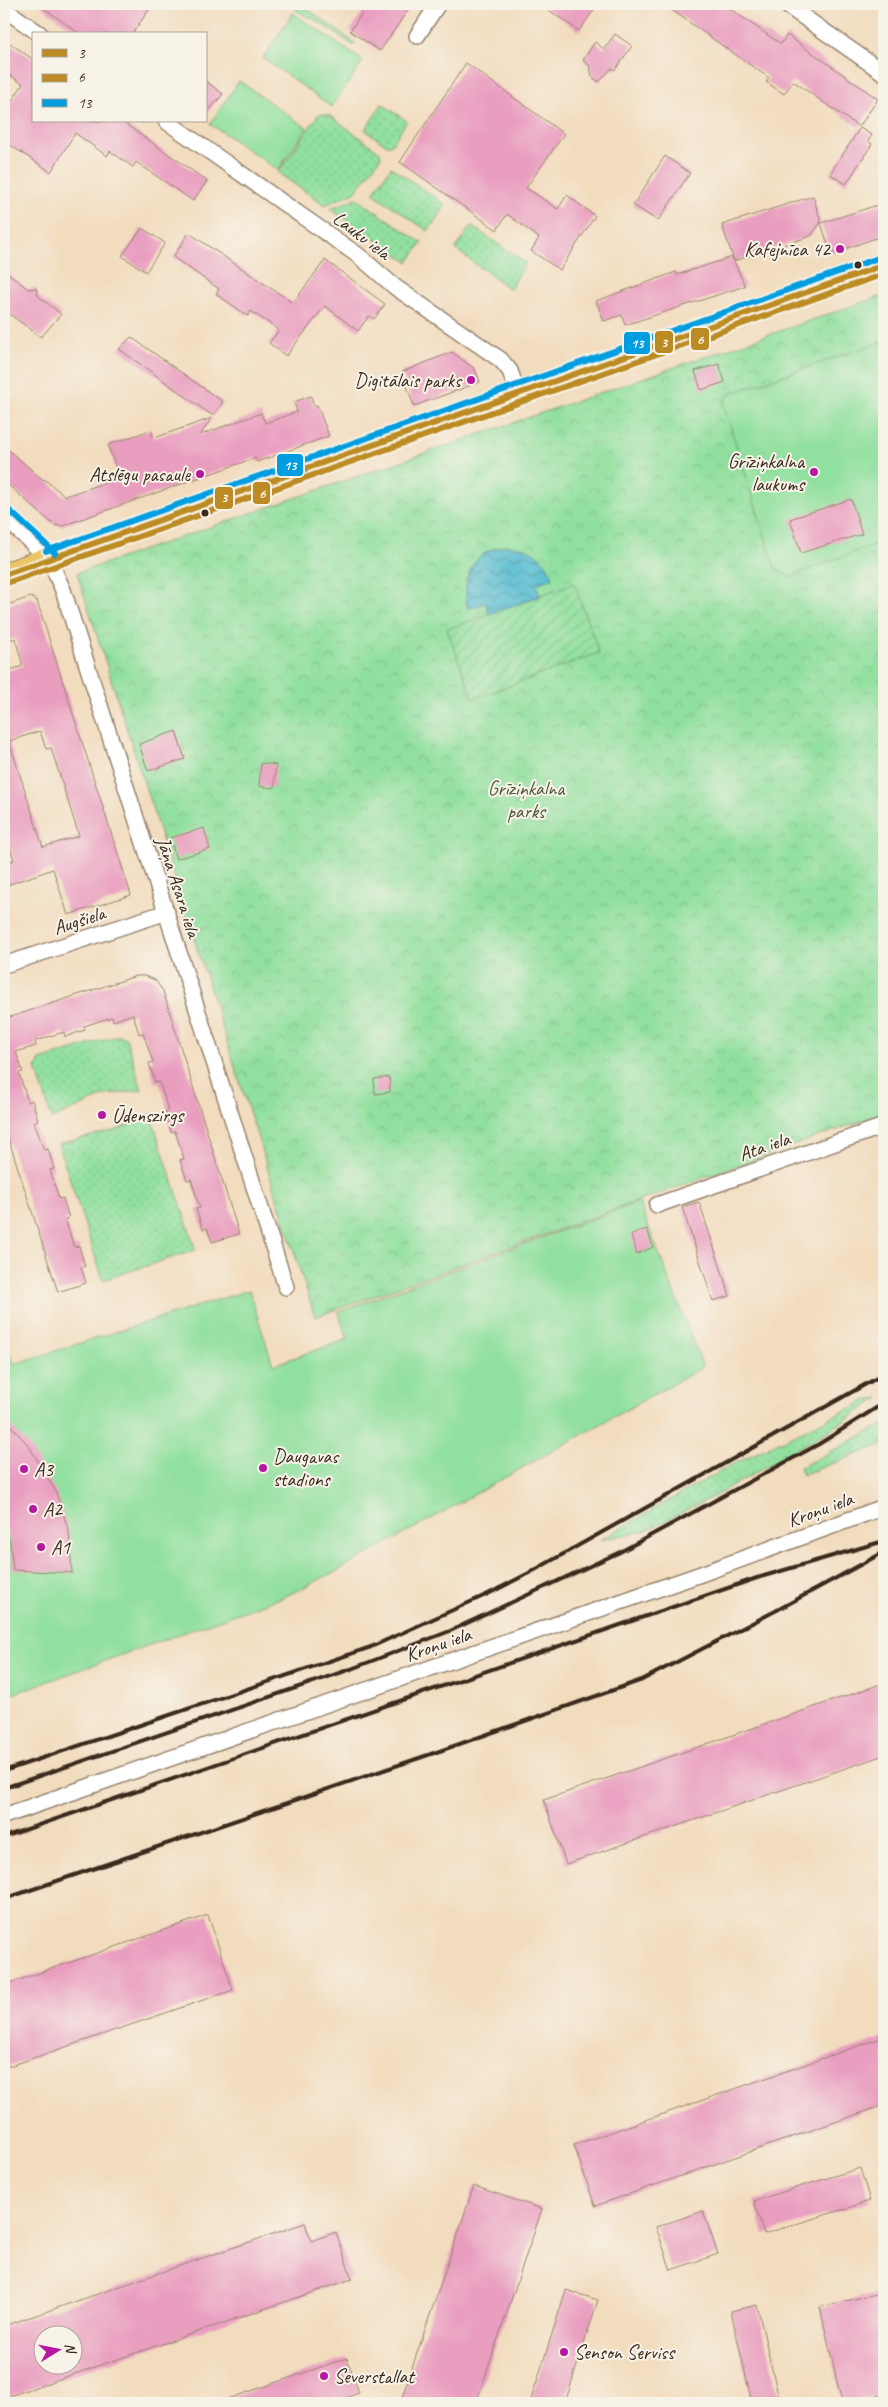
<svg xmlns="http://www.w3.org/2000/svg" width="888" height="2407" viewBox="0 0 888 2407" font-family="Caveat,sans-serif">
<style>
.grass{fill:url(#grass-dots);stroke:#66855e}
.park{fill:url(#park-crowns);stroke:#66855e}
.garden{fill:url(#garden-furrows);stroke:#66855e}
.pitch{fill:#91e09f;stroke:#66855e}
.water{fill:url(#water-waves);stroke:#477278}
.building{fill:#e99dbf;fill-rule:evenodd}
.lines{fill:none;stroke-linecap:round;stroke-linejoin:round}
.street-casing{stroke:#96836e;stroke-width:18}
.primary-casing{stroke:#96836e;stroke-width:26}
.street{stroke:#fff;stroke-width:15}
.primary{stroke:#ebc669;stroke-width:24}
.rail{stroke:#3b2a1e;stroke-width:4}
.bus-1-casing{stroke:#f7f3e8;stroke-width:10}
.bus-2-casing{stroke:#f7f3e8;stroke-width:10}
.bus-3-casing{stroke:#f7f3e8;stroke-width:10}
.bus-1{stroke:#bc8b24;stroke-width:6}
.bus-2{stroke:#bc8b24;stroke-width:6}
.bus-3{stroke:#009de0;stroke-width:6}
.poi-dot{fill:#b5179e;stroke:#f7f3e8;stroke-width:2}
.bus-dot{fill:#3b2a1e;stroke:#f7f3e8;stroke-width:2}
.labels{text-anchor:middle;stroke-width:4;stroke-linejoin:round;paint-order:stroke}
.street-label{font-size:20px;fill:#3b2a1e;stroke:#f7f3e8}
.poi-label{font-size:20px;fill:#3b2a1e;stroke:#f7f3e8;text-anchor:start}
.park-label{font-size:20px;fill:#50583e;stroke:#f7f3e8}
.line-badge{stroke:#f7f3e8;stroke-width:2}
.badge-label{font-size:14px;text-anchor:middle;font-weight:bold;fill:#fff}
</style>
<defs>
<pattern id="grass-dots" width="8" height="8" patternUnits="userSpaceOnUse" patternTransform="scale(1.25)"><rect width="8" height="8" fill="#91e09f"/><path d="M2 2h.1M6 6h.1" fill="none" stroke="#7ec088" stroke-width="1.8" stroke-linecap="round"/></pattern>
<pattern id="park-crowns" width="20" height="18" patternUnits="userSpaceOnUse" patternTransform="scale(1.25)"><rect width="20" height="18" fill="#91e09f"/><path d="M2 6a3 3 0 1 1 6 0M12 15a3 3 0 1 1 6 0" fill="none" stroke="#7ec088"/></pattern>
<pattern id="garden-furrows" width="10" height="10" patternUnits="userSpaceOnUse" patternTransform="scale(1.25)"><rect width="10" height="10" fill="#91e09f"/><path d="M-1 1l2-2M0 10L10 0M9 11l2-2" fill="none" stroke="#7ec088"/></pattern>
<pattern id="water-waves" width="16" height="10" patternUnits="userSpaceOnUse" patternTransform="scale(1.25)"><rect width="16" height="10" fill="#53bbd1"/><path d="M0 5q4-4 8 0t8 0" fill="none" stroke="#4698a9"/></pattern>
</defs>
<rect width="100%" height="100%" fill="#f7f3e8"/>
<filter id="ink" filterUnits="userSpaceOnUse"><feTurbulence type="fractalNoise" baseFrequency=".02" numOctaves="2"/><feDisplacementMap in="SourceGraphic" scale="10" xChannelSelector="R" yChannelSelector="G"/><feConvolveMatrix kernelMatrix="1 2 1 2 8 2 1 2 1" color-interpolation-filters="sRGB"/></filter>
<filter id="wash" filterUnits="userSpaceOnUse"><feTurbulence type="fractalNoise" baseFrequency=".0096" numOctaves="4" result="noise"/><feDisplacementMap in="SourceGraphic" scale="20" xChannelSelector="R" yChannelSelector="G"/><feGaussianBlur stdDeviation="1.12" result="paint"/><feColorMatrix in="noise" values="0 0 0 0 0 0 0 0 0 0 0 0 0 0 0 0 0 1.4 0 .05"/><feComposite in="paint" operator="in"/></filter>
<g filter="url(#wash)">
<rect width="100%" height="100%" fill="#f2dcbe"/>
<g class="grass">
<polygon points="382,104 407,121 391,145 387,145 365,130"/>
<polygon points="321,114 329,115 380,152 381,157 355,192 325,205 278,173 318,115"/>
<polygon points="391,167 446,205 428,231 373,193"/>
<polygon points="356,198 422,243 408,262 330,209"/>
<polygon points="471,226 526,263 510,289 455,249"/>
<polygon points="120,1035 126,1038 142,1090 106,1095 52,1119 36,1068 40,1060"/>
<polygon points="150,1114 196,1250 103,1280 58,1144 117,1130"/>
<polygon points="880,1398 827,1432 720,1493 645,1531 600,1540 733,1464 865,1401"/>
<polygon points="884,1424 884,1444 802,1475 799,1468"/>
</g>
<polygon class="park" points="884,295 884,1113 315,1317 77,573"/>
<polygon class="garden" points="574,583 599,653 473,699 447,629"/>
<g class="pitch">
<polygon points="300,4 355,43 353,45 311,17 309,18 296,10"/>
<polygon points="293,13 363,61 332,107 263,58"/>
<polygon points="239,81 307,128 278,170 210,124"/>
<polygon points="884,341 884,540 790,577 775,568 723,403 729,394"/>
<polygon points="639,1202 703,1367 341,1569 286,1596 4,1697 4,1335 14,1364 249,1290 273,1365 348,1339 338,1312"/>
</g>
<path class="water" d="M504,546C528,545 545,555 553,578L536,584L540,596L489,614L485,603L468,609C461,579 471,552 504,546Z"/>
<g id="blocks">
<g class="building">
<polygon points="38,4 153,4 132,34 80,34"/>
<polygon points="368,4 412,4 380,51 350,31"/>
<polygon points="540,4 598,4 579,31"/>
<polygon points="663,4 723,4 781,44 787,35 878,99 859,127 793,81 784,94 766,82 769,78"/>
<polygon points="615,34 632,46 615,70 612,68 599,82 592,77 590,66 583,60 595,42 604,49"/>
<polygon points="4,39 34,60 34,121 121,121 207,181 193,201 136,162 133,167 110,151 107,156 75,133 51,172 4,141 4,113 23,84 4,71"/>
<polygon points="466,63 564,134 526,188 558,209 567,195 595,216 560,270 531,251 539,238 507,214 497,230 400,162"/>
<polygon points="206,81 223,94 206,114"/>
<polygon points="860,128 872,135 868,141 872,144 846,184 830,174"/>
<polygon points="665,156 690,173 658,221 633,205"/>
<polygon points="813,196 821,222 811,236 734,261 722,225"/>
<polygon points="884,203 884,235 831,254 821,223"/>
<polygon points="142,228 165,243 146,272 122,256"/>
<polygon points="189,233 293,303 325,260 385,304 374,319 369,316 358,331 325,306 286,356 269,343 279,330 251,311 248,316 216,294 219,289 173,257"/>
<polygon points="732,257 745,286 625,325 622,315 604,321 596,301 676,272 677,275"/>
<polygon points="4,270 28,289 36,288 38,296 61,314 41,337 4,310"/>
<polygon points="131,337 223,402 213,416 119,349"/>
<polygon points="452,352 475,369 480,382 414,406 402,372"/>
<polygon points="719,364 725,382 701,390 695,371"/>
<polygon points="311,396 314,406 317,405 329,436 257,462 255,458 62,526 54,525 4,481 4,446 43,480 44,479 65,496 119,478 108,445 151,430 154,438 212,418 200,435 261,413 265,423 297,412 294,402"/>
<polygon points="851,499 862,534 801,553 790,519"/>
<path d="M31,597L37,601L131,895L68,915L53,869L4,886V864L14,860L4,828V672L23,666L15,638L4,642V606ZM40,731L46,749L51,748L79,836L43,847L9,741Z"/>
<polygon points="176,731 185,759 148,771 139,744"/>
<polygon points="261,763 276,765 274,788 259,786"/>
<polygon points="204,828 210,849 176,859 170,838"/>
<polygon points="136,976 145,976 155,980 163,991 239,1234 212,1242 207,1228 203,1229 196,1209 200,1208 191,1179 187,1180 180,1160 184,1159 175,1131 171,1132 165,1112 168,1111 164,1096 159,1082 155,1083 149,1063 153,1062 143,1033 139,1034 133,1014 113,1021 112,1017 84,1026 85,1030 65,1037 64,1032 35,1041 36,1046 16,1052 23,1072 19,1073 28,1102 32,1100 38,1120 34,1122 44,1150 48,1149 54,1169 50,1170 59,1199 63,1198 69,1218 65,1219 74,1247 79,1246 85,1266 81,1267 86,1283 58,1292 4,1125 4,1019"/>
<polygon points="389,1077 390,1092 375,1094 374,1079"/>
<polygon points="699,1202 730,1296 713,1301 682,1207"/>
<polygon points="647,1229 653,1247 637,1254 631,1235"/>
<polygon points="4,1418 29,1446 56,1492 69,1532 72,1573 13,1570 10,1541 4,1524"/>
<polygon points="884,1683 884,1755 566,1864 544,1800"/>
<polygon points="208,1915 233,1990 4,2068 4,1985"/>
<polygon points="884,2037 884,2105 595,2206 574,2145"/>
<polygon points="860,2168 870,2201 764,2234 754,2201"/>
<polygon points="474,2186 542,2209 476,2403 400,2403"/>
<polygon points="703,2211 718,2254 671,2270 656,2227"/>
<path d="M305,2223L311,2241L336,2232L352,2279L4,2398V2326ZM42,2334H72V2364H42Z"/>
<polygon points="566,2290 598,2300 565,2403 530,2403"/>
<polygon points="884,2292 884,2394 842,2403 820,2307"/>
<polygon points="757,2305 780,2403 752,2403 731,2311"/>
<polygon points="347,2358 359,2393 330,2403 223,2403 222,2401"/>
</g>
</g>
</g>
<g filter="url(#ink)">
<use href="#blocks" fill-opacity="0" stroke="#96836e" stroke-width="1"/>
<g class="lines">
<g class="street-casing">
<g id="street">
<polyline points="785,4 884,73"/>
<polyline points="4,9 40,34"/>
<polyline points="417,36 438,4"/>
<polyline points="166,121 359,256 395,287 501,360 510,371 518,394"/>
<polyline points="4,517 49,559 63,590 286,1287"/>
<polyline points="4,965 167,912"/>
<polyline points="657,1205 884,1126"/>
<polyline points="4,1816 701,1574 884,1507"/>
</g>
</g>
<g class="primary-casing">
<polyline id="primary" points="4,575 884,265"/>
</g>
<use href="#street" class="street"/>
<use href="#primary" class="primary"/>
<g class="rail">
<polyline points="4,1771 371,1647 488,1594 533,1571 884,1374"/>
<polyline points="4,1788 351,1669 450,1631 620,1552 819,1444 884,1403"/>
<polyline points="4,1837 757,1578 884,1541"/>
<polyline points="4,1899 431,1754 642,1680 779,1609 884,1552"/>
</g>
<g class="bus-1-casing">
<polyline id="bus-1" points="4,575 884,265"/>
</g>
<g class="bus-2-casing">
<polyline id="bus-2" points="7,583 884,274"/>
</g>
<g class="bus-3-casing">
<g id="bus-3">
<polyline points="10,511 55,553"/>
<polyline points="46,551 881,257"/>
</g>
</g>
<use href="#bus-1" class="bus-1"/>
<use href="#bus-2" class="bus-2"/>
<use href="#bus-3" class="bus-3"/>
</g>
</g>
<g class="poi-dot">
<circle cx="840" cy="249" r="5"/>
<circle cx="471" cy="380" r="5"/>
<circle cx="814" cy="472" r="5"/>
<circle cx="200" cy="474" r="5"/>
<circle cx="102" cy="1115" r="5"/>
<circle cx="263" cy="1468" r="5"/>
<circle cx="24" cy="1469" r="5"/>
<circle cx="33" cy="1509" r="5"/>
<circle cx="41" cy="1547" r="5"/>
<circle cx="564" cy="2352" r="5"/>
<circle cx="324" cy="2376" r="5"/>
</g>
<g class="bus-dot">
<circle cx="858" cy="265" r="4.5"/>
<circle cx="205" cy="513" r="4.5"/>
</g>
<g class="labels">
<g class="street-label">
<text transform="translate(362 235) rotate(37)" y="7">Lauku iela</text>
<text transform="translate(179 887) rotate(72)" y="7">Jāņa Asara iela</text>
<text transform="translate(79 920) rotate(-18)" y="7">Augšiela</text>
<text transform="translate(764 1146) rotate(-19)" y="7">Ata iela</text>
<text transform="translate(820 1509) rotate(-20)" y="7">Kroņu iela</text>
<text transform="translate(438 1644) rotate(-19)" y="7">Kroņu iela</text>
</g>
<g class="poi-label">
<text x="830" y="256" text-anchor="end">Kafejnīca 42</text>
<text x="461" y="387" text-anchor="end">Digitālais parks</text>
<text x="804" y="468" text-anchor="end">Grīziņkalna<tspan x="804" dy="23">laukums</tspan></text>
<text x="190" y="481" text-anchor="end">Atslēgu pasaule</text>
<text x="112" y="1122">Ūdenszirgs</text>
<text x="273" y="1463">Daugavas<tspan x="273" dy="23">stadions</tspan></text>
<text x="34" y="1476">A3</text>
<text x="43" y="1516">A2</text>
<text x="51" y="1554">A1</text>
<text x="574" y="2359">Senson Serviss</text>
<text x="334" y="2383">Severstallat</text>
</g>
<g class="park-label">
<text x="526" y="795">Grīziņkalna<tspan x="526" dy="23">parks</tspan></text>
</g>
</g>
<g class="line-badge">
<rect x="690" y="327" width="20" height="24" rx="5" fill="#bc8b24"/>
<rect x="654" y="330" width="20" height="24" rx="5" fill="#bc8b24"/>
<rect x="623" y="331" width="28" height="24" rx="5" fill="#009de0"/>
<rect x="276" y="453" width="28" height="24" rx="5" fill="#009de0"/>
<rect x="252" y="481" width="19" height="24" rx="5" fill="#bc8b24"/>
<rect x="214" y="486" width="20" height="24" rx="5" fill="#bc8b24"/>
</g>
<g class="badge-label">
<text x="700" y="344">6</text>
<text x="664" y="347">3</text>
<text x="637" y="348">13</text>
<text x="290" y="470">13</text>
<text x="262" y="498">6</text>
<text x="224" y="502">3</text>
</g>
<rect width="888" height="2407" fill="none" stroke="#f7f3e8" stroke-width="20"/>
<rect x="32" y="32" width="175" height="90" fill="#f7f3e8" stroke="#aca397"/>
<rect x="42" y="49" width="25" height="8" fill="#bc8b24" stroke="#aca397"/>
<text x="78" y="58" font-size="15" fill="#3b2a1e">3</text>
<rect x="42" y="74" width="25" height="8" fill="#bc8b24" stroke="#aca397"/>
<text x="78" y="82" font-size="15" fill="#3b2a1e">6</text>
<rect x="42" y="99" width="25" height="8" fill="#009de0" stroke="#aca397"/>
<text x="78" y="108" font-size="15" fill="#3b2a1e">13</text>
<g transform="translate(58 2350) rotate(80)"><circle r="24" fill="#f7f3e8" stroke="#aca397"/>
<path d="M0-4L9 19L0 12L-9 19Z" fill="#b5179e"/>
<text y="-8" font-size="14" font-weight="bold" text-anchor="middle" fill="#3b2a1e">N</text>
</g>
</svg>
